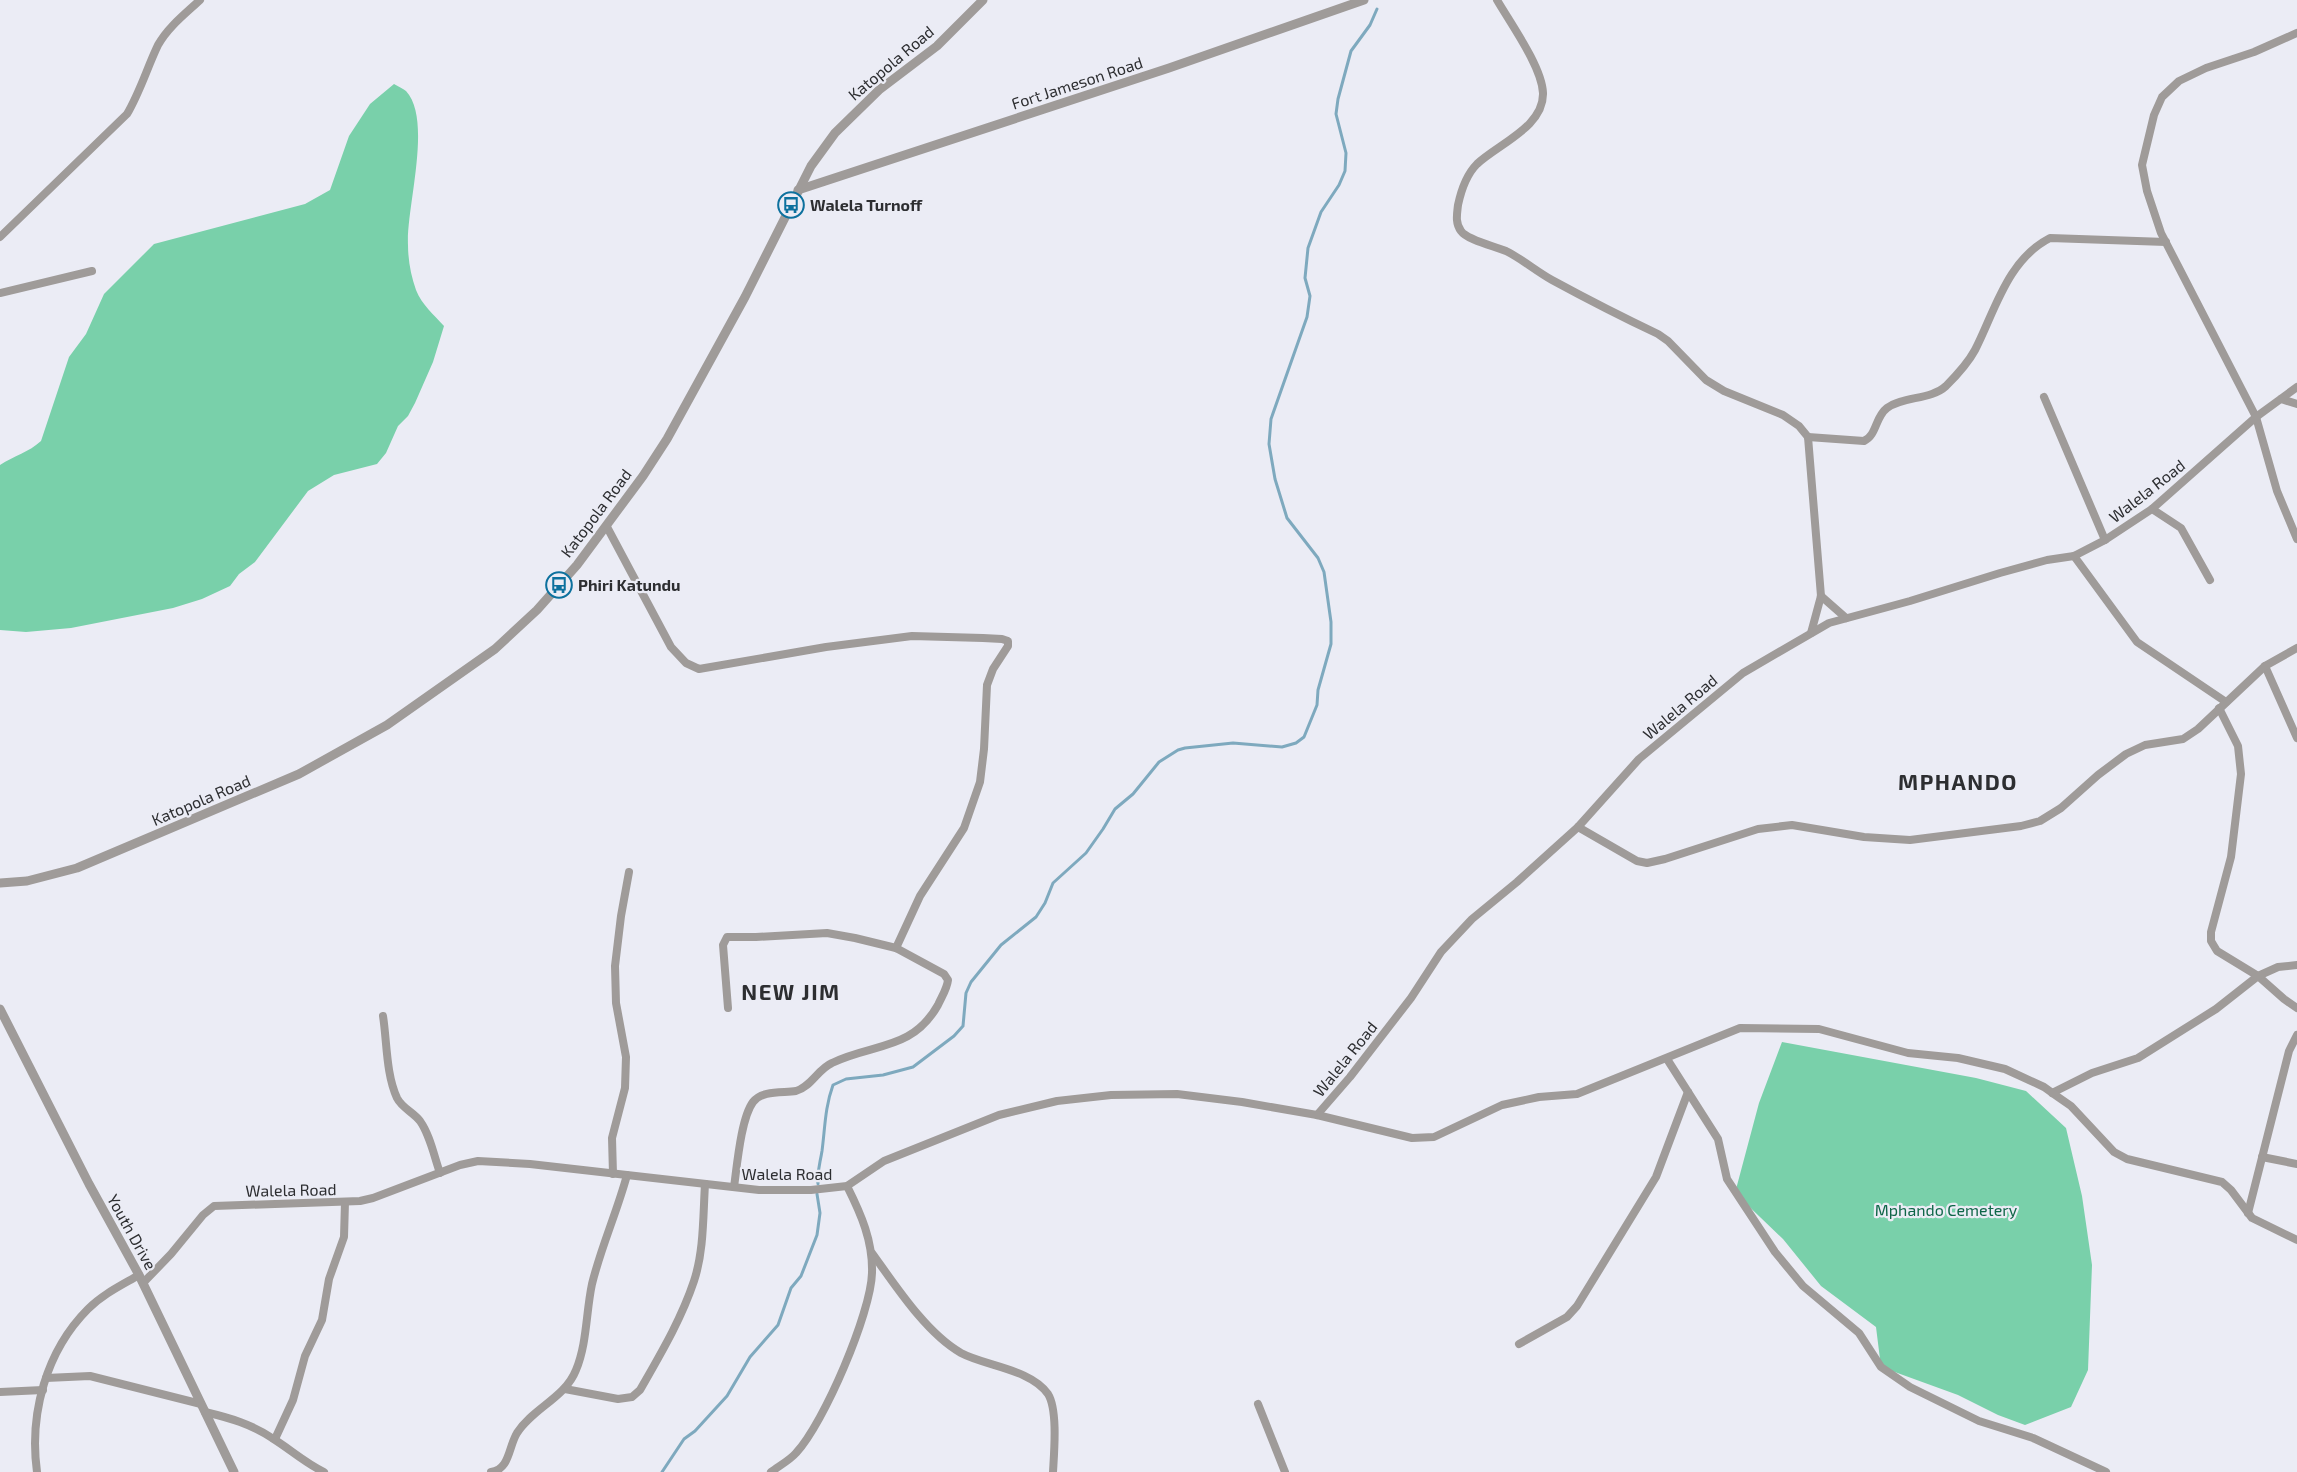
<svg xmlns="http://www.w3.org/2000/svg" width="2297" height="1472" viewBox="0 0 2297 1472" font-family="'Exo 2',sans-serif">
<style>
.green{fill:#79d0aa}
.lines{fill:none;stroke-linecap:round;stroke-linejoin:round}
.stream{stroke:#7ea9be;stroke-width:3}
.minor{stroke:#9f9b99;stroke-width:8}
.tertiary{stroke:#9f9b99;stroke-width:9}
.labels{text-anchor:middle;stroke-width:4.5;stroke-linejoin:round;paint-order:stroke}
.street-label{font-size:16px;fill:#2d2e31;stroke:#ebecf5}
.poi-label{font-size:16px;font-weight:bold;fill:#2d2e31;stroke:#ebecf5;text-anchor:start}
.park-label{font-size:16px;fill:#0f6648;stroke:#ebecf5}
.district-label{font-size:22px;font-weight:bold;letter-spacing:1.5px;fill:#2d2e31;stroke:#ebecf5}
</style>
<rect width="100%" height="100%" fill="#ebecf5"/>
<g class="green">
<path d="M394,84C398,86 403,89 406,91C433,120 406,208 408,245C408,260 411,276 416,290C422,305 434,315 444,326L433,362L415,403L408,416L398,426L386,453L377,464L334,475L308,491L255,562L239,574L230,586L202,599L173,608L71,628L26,632L0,630V465C14,456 29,452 41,441L69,357L86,334L104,294L154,244L305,204L330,190L349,136L370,104Z"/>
<polygon points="1782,1042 1976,1078 2026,1091 2066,1128 2082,1196 2092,1265 2088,1370 2071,1407 2025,1425 1998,1415 1958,1395 1881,1367 1876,1327 1821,1286 1783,1239 1735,1193 1759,1103"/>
</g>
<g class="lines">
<g class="stream">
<path d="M818,1184C817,1170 820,1164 822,1151C825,1128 825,1107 833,1085L846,1079L883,1075L913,1067L954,1036L963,1026L966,993L971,982L1001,945L1036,917L1045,903L1053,883L1086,853L1103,829L1115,809L1133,794L1159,762L1178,750L1185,748L1233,743L1282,747L1296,743L1304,737L1317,705L1318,690L1331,644V622L1324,572L1318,558L1287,518L1275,479L1269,444L1271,419L1307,317L1310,296L1305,278L1308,248L1321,212L1339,185L1345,171L1346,153L1336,114L1338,99L1351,51L1370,25L1377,9"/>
<polyline points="662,1472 684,1439 695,1431 727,1396 750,1357 778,1325 791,1288 801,1276 817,1235 820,1213 817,1194"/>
</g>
<g class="minor">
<path d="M1497,0C1511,24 1542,67 1543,93C1544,127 1498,144 1477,164C1467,174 1461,191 1458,205C1457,214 1455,223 1461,231C1467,240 1494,246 1506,251C1522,259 1536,271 1552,280C1587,299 1622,317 1658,334L1668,341L1706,380L1724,391L1783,415L1799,426L1808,437L1821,596L1811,633"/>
<polyline points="2297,33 2254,52 2206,68 2179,81 2162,97 2154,115 2142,165 2147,191 2161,233 2256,417 2277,491 2297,539"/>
<path d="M0,237L127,114C140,92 147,68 158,45C168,27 185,14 200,0"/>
<polyline points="0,293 92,271"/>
<polyline points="2044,397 2105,540"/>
<polyline points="2281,399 2297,404"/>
<path d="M1808,437L1864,441C1877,435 1875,417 1887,408C1903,396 1931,400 1946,386C1956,376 1968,363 1975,350C1995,311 2007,260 2050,238L2166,242"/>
<polyline points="2152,509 2181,528 2210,580"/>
<polyline points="607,527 671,647 686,663 699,669 826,647 912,636 983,638 1002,639 1008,641 1008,646 993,669 987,685 984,749 980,782 964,828 920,896 896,948"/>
<polyline points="2074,556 2137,642 2226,702"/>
<polyline points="1821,596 1846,618"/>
<polyline points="2265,666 2297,738"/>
<polyline points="2219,708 2238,746 2241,774 2231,857 2211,932 2211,941 2217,951 2258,976 2284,999 2297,1008"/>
<polyline points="1578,827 1637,861 1647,863 1665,859 1758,829 1792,825 1864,837 1910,840 2021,826 2040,821 2061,808 2098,775 2126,754 2145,745 2183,739 2198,729 2265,666 2297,648"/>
<path d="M728,1008L723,945L727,937H756L827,933L855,938L896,948L944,974L948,980C947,989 942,996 938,1005C912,1051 873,1043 832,1063C818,1069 811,1087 796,1091C782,1093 762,1090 753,1102C741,1118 737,1166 734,1187"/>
<path d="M383,1016C387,1042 386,1074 397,1098C402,1108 413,1112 420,1121C430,1135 434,1156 440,1173"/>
<polyline points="1667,1059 1718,1139 1727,1179 1775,1252 1803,1286 1859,1333 1881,1367 1910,1387 1979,1421 2033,1438 2106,1472"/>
<polyline points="2052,1093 2092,1073 2138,1058 2216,1009 2258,976 2278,967 2297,965"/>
<polyline points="1317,1115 1350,1077 1411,998 1441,952 1472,919 1517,882 1578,827 1639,759 1743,673 1829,623 1910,601 2000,573 2047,560 2074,556 2105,540 2152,509 2256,417 2297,387"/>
<polyline points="2262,1157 2297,1164"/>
<polyline points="613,1174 612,1138 625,1088 626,1057 616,1003 615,966 621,916 629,872"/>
<polyline points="2248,1213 2289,1051 2297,1035"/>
<path d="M872,1253C895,1285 926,1333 961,1353C985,1366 1031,1369 1048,1394C1058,1410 1054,1453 1053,1472"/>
<polyline points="143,1283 171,1254 203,1215 214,1206 360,1201 373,1198 460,1165 478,1161 530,1164 759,1190 811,1190 847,1186 884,1161 999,1115 1057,1101 1111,1095 1177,1094 1242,1102 1317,1115 1412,1138 1434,1137 1502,1105 1539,1097 1577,1094 1740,1028 1819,1029 1908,1053 1958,1058 2005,1069 2044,1087 2058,1097 2071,1106 2114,1152 2127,1159 2222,1182 2231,1190 2252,1218 2297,1240"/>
<polyline points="1519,1344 1567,1317 1577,1306 1656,1177 1688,1092"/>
<polyline points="46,1378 90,1376 201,1404"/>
<path d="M565,1389L618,1399L632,1397L640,1390C660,1355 681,1320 694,1281C704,1251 703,1216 705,1184"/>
<polyline points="0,1392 43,1390"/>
<polyline points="1258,1404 1285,1472"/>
<path d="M205,1412C230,1418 251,1424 272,1438C290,1449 305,1463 324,1472"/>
<polyline points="275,1439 293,1400 305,1356 322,1320 329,1279 344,1237 345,1202"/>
<path d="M37,1472C29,1414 46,1351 88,1309C103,1294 122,1285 139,1275"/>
<path d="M491,1472C510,1469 508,1448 517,1433C533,1408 565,1398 576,1370C587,1344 586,1312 592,1284C601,1247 617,1212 627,1175"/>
<path d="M771,1472C779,1466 790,1460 796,1453C824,1423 871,1313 872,1273C873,1241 861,1214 847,1186"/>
</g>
<g class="tertiary">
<polyline points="798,190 1169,68 1364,0"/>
<polyline points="0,883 27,881 77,868 299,774 387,725 495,649 537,610 577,565 643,476 667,439 745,297 811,166 835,133 879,90 937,46 983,0"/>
<polyline points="0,1009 89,1184 139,1275 234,1472"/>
</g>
</g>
<defs>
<g id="bus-ring" transform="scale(1.35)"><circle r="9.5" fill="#ebecf5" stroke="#0d719e" stroke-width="1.5"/><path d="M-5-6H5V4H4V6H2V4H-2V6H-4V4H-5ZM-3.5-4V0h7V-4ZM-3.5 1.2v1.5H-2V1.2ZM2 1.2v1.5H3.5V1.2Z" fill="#0d719e"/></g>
</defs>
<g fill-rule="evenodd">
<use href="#bus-ring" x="791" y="205"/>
<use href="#bus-ring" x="559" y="585"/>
</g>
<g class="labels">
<g class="street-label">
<text transform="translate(891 63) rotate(-40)" y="6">Katopola Road</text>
<text transform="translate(1077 83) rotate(-18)" y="6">Fort Jameson Road</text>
<text transform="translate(2147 491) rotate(-38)" y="6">Walela Road</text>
<text transform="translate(596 513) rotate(-53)" y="6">Katopola Road</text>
<text transform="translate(1680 707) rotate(-40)" y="6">Walela Road</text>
<text transform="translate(201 800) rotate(-23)" y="6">Katopola Road</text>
<text transform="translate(1345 1059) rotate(-51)" y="6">Walela Road</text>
<text x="787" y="1180">Walela Road</text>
<text transform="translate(291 1190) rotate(-1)" y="6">Walela Road</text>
<text transform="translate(132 1232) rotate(61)" y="6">Youth Drive</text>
</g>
<g class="poi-label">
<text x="810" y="211">Walela Turnoff</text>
<text x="578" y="591">Phiri Katundu</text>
</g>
<g class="park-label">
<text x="1946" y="1216">Mphando Cemetery</text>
</g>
<g class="district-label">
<text x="1958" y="790">MPHANDO</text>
<text x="791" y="1000">NEW JIM</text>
</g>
</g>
</svg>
